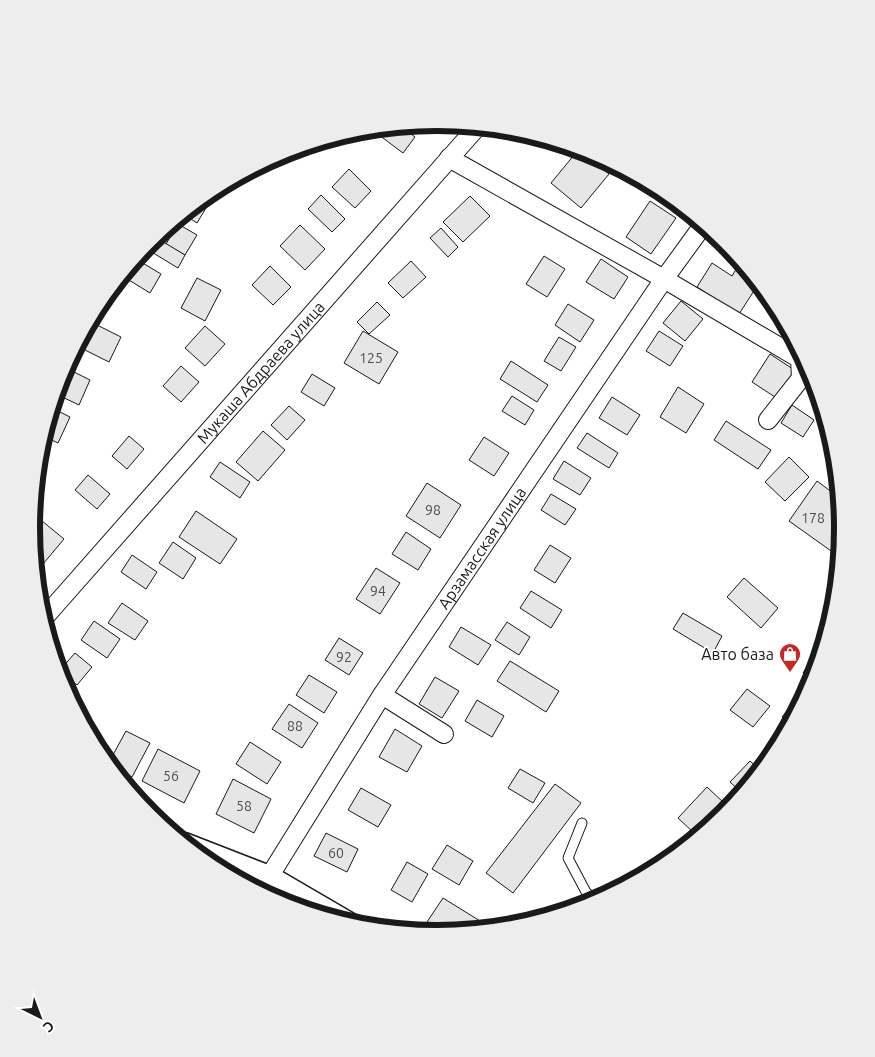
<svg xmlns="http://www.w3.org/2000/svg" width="875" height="1057" viewBox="0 0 875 1057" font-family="Ubuntu,sans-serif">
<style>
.building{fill:#e6e6e6;stroke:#1a1a1a}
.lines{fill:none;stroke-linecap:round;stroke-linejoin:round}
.service-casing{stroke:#1a1a1a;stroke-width:11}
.minor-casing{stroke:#1a1a1a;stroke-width:20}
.tertiary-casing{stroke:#1a1a1a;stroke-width:25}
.service{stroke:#fff;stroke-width:9}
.minor{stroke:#fff;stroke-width:18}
.tertiary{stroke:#fff;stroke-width:22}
.labels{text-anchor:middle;stroke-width:4;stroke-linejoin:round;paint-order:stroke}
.number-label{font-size:14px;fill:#4d4d4d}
.street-label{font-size:16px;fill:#1a1a1a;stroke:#fff}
.poi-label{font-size:16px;fill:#1a1a1a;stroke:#fff;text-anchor:end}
.rim{fill:none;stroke:#1a1a1a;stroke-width:6}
</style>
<rect width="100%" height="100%" fill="#fff"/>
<g class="building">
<polygon points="400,126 415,137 403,153 379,135 385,127"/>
<polygon points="579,149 609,174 581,208 551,183"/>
<polygon points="349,169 371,191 355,208 332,187"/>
<polygon points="207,195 212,198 197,223 183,214"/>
<polygon points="321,195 345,219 332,232 308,209"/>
<polygon points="470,196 490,216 463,242 443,222"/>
<polygon points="650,201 676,218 651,254 626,237"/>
<polygon points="178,224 197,235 185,255 166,244"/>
<polygon points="300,225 325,249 305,270 280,246"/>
<polygon points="441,228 458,247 448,257 430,238"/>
<polygon points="155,237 185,255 178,268 145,248"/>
<polygon points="544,256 565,269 547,297 526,284"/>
<polygon points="136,259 161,274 150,293 124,277"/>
<polygon points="601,259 628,277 614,299 586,282"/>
<polygon points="411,261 426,277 403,298 388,283"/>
<polygon points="741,261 759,283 739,314 697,287 712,263 732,276"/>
<polygon points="270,266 291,287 273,305 252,285"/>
<polygon points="197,278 221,290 205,321 181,308"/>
<polygon points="681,301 703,319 685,341 663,323"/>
<polygon points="377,302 390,315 369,334 357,322"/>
<polygon points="568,304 594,320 580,342 555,325"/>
<polygon points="91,322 121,337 109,362 79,347"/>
<polygon points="205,326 225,344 205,366 185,348"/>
<polygon points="363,331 398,352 379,384 344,363"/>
<polygon points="659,331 683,346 670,366 646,351"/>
<polygon points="559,337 576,347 561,371 544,361"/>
<polygon points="770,354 796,371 778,399 752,382"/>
<polygon points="511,361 548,385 537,402 500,379"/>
<polygon points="181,366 199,382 181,402 163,386"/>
<polygon points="66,368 90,380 79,405 56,394"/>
<polygon points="312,374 335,388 324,406 301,392"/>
<polygon points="678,387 704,404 686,433 660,417"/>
<polygon points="512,396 534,410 525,425 502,411"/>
<polygon points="612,397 640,415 627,435 599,418"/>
<polygon points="792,405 814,420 803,437 781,423"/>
<polygon points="289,406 305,420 287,440 271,425"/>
<polygon points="52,408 70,417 58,443 43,436"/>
<polygon points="726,421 771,450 758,469 714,440"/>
<polygon points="263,431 285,450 258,481 236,462"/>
<polygon points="587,433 618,453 609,468 577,448"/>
<polygon points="129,436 144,449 127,469 112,456"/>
<polygon points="484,437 509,453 494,476 469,460"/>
<polygon points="789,457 809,477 785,501 765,482"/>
<polygon points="564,461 591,478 580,495 553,479"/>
<polygon points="220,462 250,482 240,498 210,477"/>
<polygon points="88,475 110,494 97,509 75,490"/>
<polygon points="817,481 841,499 841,503 832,516 843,523 841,558 789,521"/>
<polygon points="427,483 461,505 440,538 406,516"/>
<polygon points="551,494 576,509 565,525 541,510"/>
<polygon points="196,511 237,539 220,564 179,537"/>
<polygon points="36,516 64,539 43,564 34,556 31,528 32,521"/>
<polygon points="406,532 431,549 418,570 392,554"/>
<polygon points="173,542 196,558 183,579 159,563"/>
<polygon points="550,545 571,558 555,583 534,570"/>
<polygon points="132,555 157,572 146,589 121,572"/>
<polygon points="376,568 400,583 380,614 356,599"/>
<polygon points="744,578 778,608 761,628 727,597"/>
<polygon points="531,591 562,610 551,628 520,608"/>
<polygon points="122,603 148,621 135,640 108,623"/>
<polygon points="683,613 722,636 713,653 673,629"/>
<polygon points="94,621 120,639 107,658 81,640"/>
<polygon points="507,622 530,637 519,655 495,640"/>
<polygon points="461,627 491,645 478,665 449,647"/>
<polygon points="339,638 363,653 349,675 325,660"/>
<polygon points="817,649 822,652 814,680 803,673"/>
<polygon points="75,653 92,667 77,685 60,670"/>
<polygon points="510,661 559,691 546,712 497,681"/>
<polygon points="309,675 337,692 324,713 296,695"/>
<polygon points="435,677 459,691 442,718 419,704"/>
<polygon points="747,689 770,706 753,727 730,710"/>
<polygon points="803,689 808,693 791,724 782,717"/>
<polygon points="477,700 504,716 492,737 465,721"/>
<polygon points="289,704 318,723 302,748 272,729"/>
<polygon points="395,729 422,746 407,772 379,757"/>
<polygon points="126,731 150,743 132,777 108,764"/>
<polygon points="250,742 281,762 267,784 236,764"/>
<polygon points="158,749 200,771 184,803 142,781"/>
<polygon points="750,761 761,771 743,794 730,782"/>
<polygon points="520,769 545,783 533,803 508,788"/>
<polygon points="233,779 271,799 254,833 216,814"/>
<polygon points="555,784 581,803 513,893 486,873"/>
<polygon points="707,787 723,802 694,833 678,818"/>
<polygon points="361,788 391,805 378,827 348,810"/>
<polygon points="326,833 358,849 347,872 314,856"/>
<polygon points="447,845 473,861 459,885 432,869"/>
<polygon points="407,862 428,874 412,902 391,890"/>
<polygon points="443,898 493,929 445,934 427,922"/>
</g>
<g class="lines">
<g class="service-casing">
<polyline id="service" points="582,823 568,858 586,892 596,902"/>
</g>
<g class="minor-casing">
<g id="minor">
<polyline points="449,158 664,279 800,359 801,378 768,420"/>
<path id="s1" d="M43,619L478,126"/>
<polyline points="382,695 444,734"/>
<path id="s2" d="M269,877L382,695L664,279L704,224"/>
</g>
</g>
<g class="tertiary-casing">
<polyline id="tertiary" points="184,844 269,877 353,926"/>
</g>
<use href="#service" class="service"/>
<use href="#minor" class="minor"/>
<use href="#tertiary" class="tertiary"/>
</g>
<defs>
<g id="shop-pin" transform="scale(1.125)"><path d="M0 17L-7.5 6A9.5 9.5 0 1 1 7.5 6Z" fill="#c62828" stroke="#fff"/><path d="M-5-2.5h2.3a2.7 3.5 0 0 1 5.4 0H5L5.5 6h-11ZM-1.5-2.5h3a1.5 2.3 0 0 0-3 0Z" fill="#fff"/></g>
</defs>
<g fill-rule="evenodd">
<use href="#shop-pin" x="790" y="654"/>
</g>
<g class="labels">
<g class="number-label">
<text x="371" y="363">125</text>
<text x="433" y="515">98</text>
<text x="813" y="523">178</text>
<text x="378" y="596">94</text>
<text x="344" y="662">92</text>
<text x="295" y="731">88</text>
<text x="171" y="781">56</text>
<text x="244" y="811">58</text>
<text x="336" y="858">60</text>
</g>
<g class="street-label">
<text dy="6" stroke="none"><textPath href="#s1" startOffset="329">Мукаша Абдраева улица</textPath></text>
<text dy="6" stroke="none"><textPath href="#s2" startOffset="392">Арзамасская улица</textPath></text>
</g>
<g class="poi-label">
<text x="774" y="660">Авто база</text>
</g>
</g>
<path d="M0 0H875V1057H0ZM40 528a397 397 0 1 1 794 0a397 397 0 1 1-794 0Z" fill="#ededed" fill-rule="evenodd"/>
<path class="rim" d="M40 528a397 397 0 1 1 794 0a397 397 0 1 1-794 0Z"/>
<g transform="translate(40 1017) rotate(138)" stroke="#ffffff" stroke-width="4" paint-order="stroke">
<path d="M0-4L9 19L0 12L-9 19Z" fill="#1a1a1a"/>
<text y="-8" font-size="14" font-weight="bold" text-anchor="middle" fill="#1a1a1a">С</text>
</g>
</svg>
